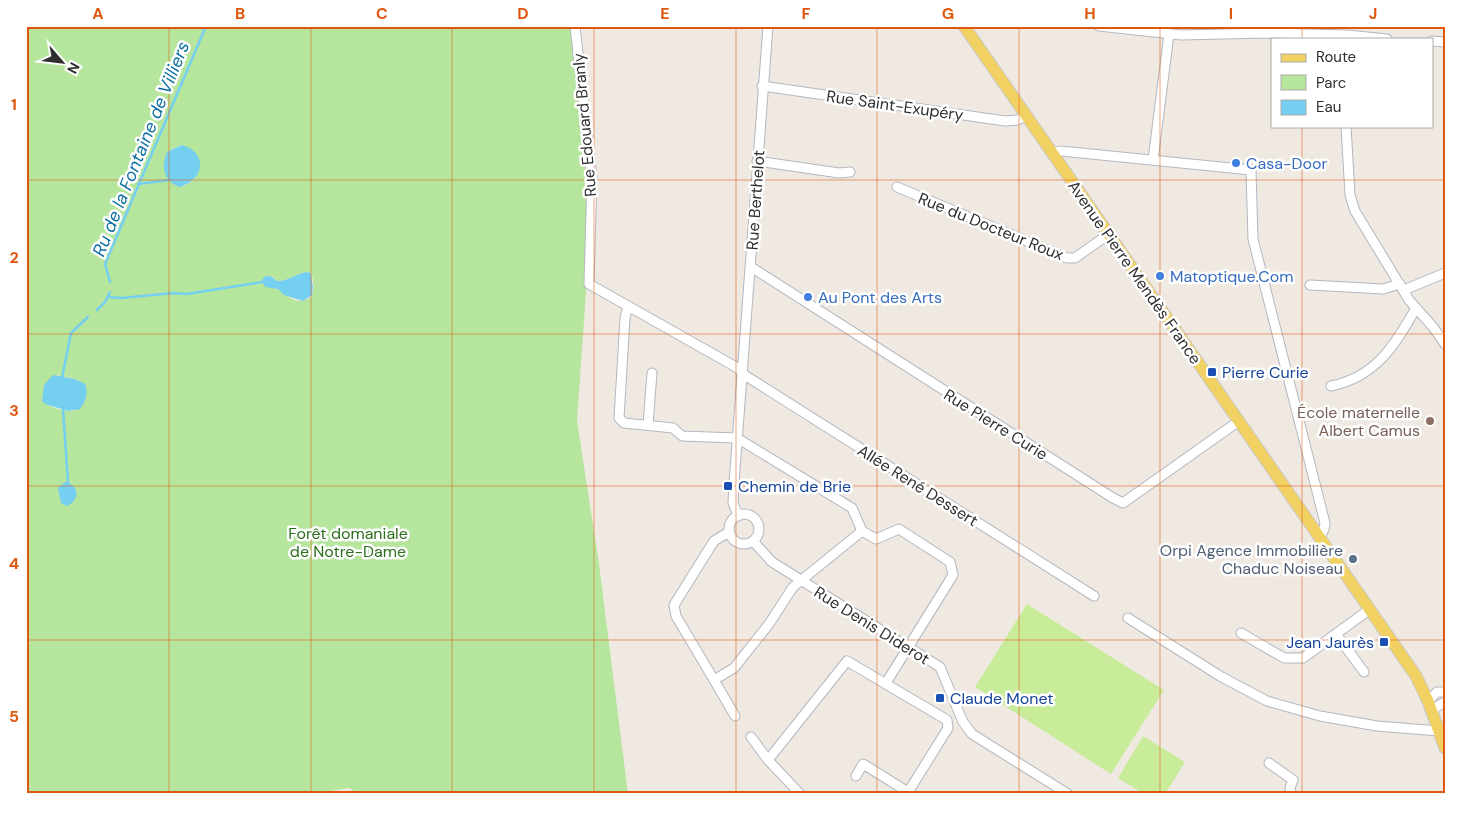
<svg xmlns="http://www.w3.org/2000/svg" width="1471" height="820" viewBox="0 0 1471 820" font-family="'DM Sans',sans-serif">
<style>
.green{fill:#b6e59e;fill-rule:evenodd}
.pitch{fill:#c9ec9a}
.water{fill:#75cff0}
.lines{fill:none;stroke-linecap:round;stroke-linejoin:round}
.stream{stroke:#75cff0;stroke-width:2.5}
.minor-casing{stroke:#b4b7c1;stroke-width:11}
.major-casing{stroke:#c9c9c9;stroke-width:13}
.minor{stroke:#fff;stroke-width:9}
.major{stroke:#f2d163;stroke-width:11}
.grid{fill:none;stroke:#df570e;stroke-width:1;stroke-opacity:0.55}
.shop-dot{fill:#3f7fe0;stroke:#fff;stroke-width:2}
.transit-dot{fill:#1a4fb4;stroke:#fff;stroke-width:2}
.education-dot{fill:#8d6e63;stroke:#fff;stroke-width:2}
.service-dot{fill:#5c6f8a;stroke:#fff;stroke-width:2}
.labels{text-anchor:middle;stroke-width:5;stroke-linejoin:round;paint-order:stroke}
.street-label{font-size:16px;fill:#2e2e2e;stroke:#fff}
.shop-label{font-size:16px;fill:#366cbe;stroke:#fff;text-anchor:start}
.transit-label{font-size:16px;fill:#164399;stroke:#fff;text-anchor:start}
.education-label{font-size:16px;fill:#785e54;stroke:#fff;text-anchor:end}
.park-label{font-size:16px;fill:#2c6e1b;stroke:#fff}
.service-label{font-size:16px;fill:#4e5e75;stroke:#fff;text-anchor:end}
.water-label{font-size:18px;font-style:italic;fill:#0d6fa3;stroke:#fff}
.neatline{fill:none;stroke:#df570e;stroke-width:2}
.grid-label{font-size:16px;text-anchor:middle;font-weight:bold;fill:#df570e}
</style>
<rect width="100%" height="100%" fill="#efe9e1"/>
<path class="green" d="M26,26H574L594,178L577,421L599,564L628,794H358L349,788L330,791L328,794H26ZM182,145L199,170L194,180L182,187L167,152ZM306,272L311,273C314,281 315,291 310,298C292,307 287,292 274,288L272,276L276,281C286,282 296,274 306,272ZM57,375L75,379L74,411C64,411 50,408 42,401Z"/>
<g class="pitch">
<polygon points="1027,604 1164,690 1111,774 975,687"/>
<polygon points="1143,736 1185,762 1165,794 1144,794 1118,778"/>
</g>
<g class="water">
<path d="M182,145C209,153 204,181 179,187C163,180 161,167 167,152Z"/>
<path d="M306,272L311,273L313,288L312,295L303,301L284,295L278,289L265,287L262,281L264,277C270,275 272,276 276,281C286,282 296,274 306,272Z"/>
<path d="M53,375L75,379L85,384C89,393 85,402 80,409L68,411L45,404L42,401L44,385Z"/>
<path d="M65,482C80,485 80,500 67,506L61,503L58,488Z"/>
</g>
<g class="lines">
<g class="stream">
<polyline points="138,184 169,180"/>
<polyline points="110,282 105,264 206,26"/>
<polyline points="108,297 122,298 173,293 187,294 262,282"/>
<polyline points="97,310 105,302 110,292"/>
<polyline points="62,378 71,333 88,317"/>
<polyline points="63,409 68,482"/>
</g>
<g class="minor-casing">
<g id="minor">
<polyline points="575,26 592,178 589,284 736,367 746,376 1094,596"/>
<polyline points="1099,26 1181,35 1266,33 1347,35 1387,39"/>
<polyline points="1432,41 1445,42"/>
<polyline points="762,86 1005,121 1018,120 1026,115"/>
<polyline points="1346,126 1350,195 1355,211 1409,300 1433,327 1445,344"/>
<polyline points="1052,153 1061,151 1251,170 1253,239 1325,523 1324,529 1320,537"/>
<polyline points="1153,160 1169,34"/>
<polyline points="757,161 839,173 850,172"/>
<polyline points="897,187 1067,258 1075,258 1109,234"/>
<polyline points="751,267 1113,498 1123,503 1239,421"/>
<polyline points="1310,285 1383,289 1400,284"/>
<polyline points="1404,290 1445,273"/>
<polyline points="628,306 625,318 619,418 624,423 673,428 682,436 737,438 852,508 862,531 876,539 899,529 950,562 953,575 886,683"/>
<path d="M1331,386C1376,377 1395,345 1416,308"/>
<polyline points="648,424 652,373"/>
<circle cx="744" cy="529" r="15"/>
<polyline points="738,516 733,503 734,483 768,26"/>
<polyline points="729,532 714,541 674,605 676,616 714,680 734,668 769,624 793,587 862,531"/>
<polyline points="753,541 772,562 940,667 963,722 972,734 1068,794"/>
<polyline points="1128,618 1220,676 1267,701 1320,716 1377,726 1439,731"/>
<polyline points="1241,633 1284,658 1303,658 1370,609"/>
<polyline points="1336,634 1364,672"/>
<polyline points="714,680 735,716"/>
<polyline points="1428,701 1437,692 1445,692"/>
<polyline points="1431,710 1445,702"/>
<polyline points="751,737 768,760 800,794"/>
<polyline points="768,760 847,661 947,720 948,728 907,794"/>
<polyline points="1269,763 1293,780 1290,788 1291,794"/>
<polyline points="856,776 863,764 908,792"/>
</g>
</g>
<g class="major-casing">
<polyline id="major" points="964,26 1416,676 1428,701 1445,748"/>
</g>
<use href="#minor" class="minor"/>
<use href="#major" class="major"/>
</g>
<path class="grid" d="M169,26V794M311,26V794M452,26V794M594,26V794M736,26V794M877,26V794M1019,26V794M1160,26V794M1302,26V39M1302,126V794M26,180H1445M26,334H1445M26,486H1445M26,640H1445"/>
<g class="shop-dot">
<circle cx="1236" cy="163" r="5"/>
<circle cx="1160" cy="276" r="5"/>
<circle cx="808" cy="297" r="5"/>
</g>
<g class="transit-dot">
<rect x="1207" y="367" width="10" height="10" rx="2.5"/>
<rect x="723" y="481" width="10" height="10" rx="2.5"/>
<rect x="1379" y="637" width="10" height="10" rx="2.5"/>
<rect x="935" y="693" width="10" height="10" rx="2.5"/>
</g>
<circle class="education-dot" cx="1430" cy="421" r="5"/>
<circle class="service-dot" cx="1353" cy="559" r="5"/>
<g class="labels">
<g class="street-label">
<text transform="translate(895 105) rotate(8)" y="6">Rue Saint-Exupéry</text>
<text transform="translate(584 125) rotate(-95)" y="6">Rue Edouard Branly</text>
<text transform="translate(755 200) rotate(-86)" y="6">Rue Berthelot</text>
<text transform="translate(991 226) rotate(22)" y="6">Rue du Docteur Roux</text>
<text transform="translate(1135 272) rotate(55)" y="6">Avenue Pierre Mendès France</text>
<text transform="translate(996 424) rotate(32)" y="6">Rue Pierre Curie</text>
<text transform="translate(918 485) rotate(32)" y="6">Allée René Dessert</text>
<text transform="translate(872 625) rotate(32)" y="6">Rue Denis Diderot</text>
</g>
<g class="shop-label">
<text x="1246" y="169">Casa-Door</text>
<text x="1170" y="282">Matoptique.Com</text>
<text x="818" y="303">Au Pont des Arts</text>
</g>
<g class="transit-label">
<text x="1222" y="378">Pierre Curie</text>
<text x="738" y="492">Chemin de Brie</text>
<text x="1374" y="648" text-anchor="end">Jean Jaurès</text>
<text x="950" y="704">Claude Monet</text>
</g>
<g class="education-label">
<text x="1420" y="418">École maternelle<tspan x="1420" dy="18">Albert Camus</tspan></text>
</g>
<g class="park-label">
<text x="348" y="539">Forêt domaniale<tspan x="348" dy="18">de Notre-Dame</tspan></text>
</g>
<g class="service-label">
<text x="1343" y="556">Orpi Agence Immobilière<tspan x="1343" dy="18">Chaduc Noiseau</tspan></text>
</g>
<g class="water-label">
<text transform="translate(141 149) rotate(-68)" y="6">Ru de la Fontaine de Villiers</text>
</g>
</g>
<rect width="1471" height="820" fill="none" stroke="#ffffff" stroke-width="55"/>
<rect x="1271" y="38" width="162" height="90" fill="#ffffff" stroke="#ababab"/>
<rect x="1281" y="54" width="25" height="8" fill="#f2d163" stroke="#ababab"/>
<text x="1316" y="62" font-size="15" fill="#2e2e2e">Route</text>
<rect x="1281" y="75" width="25" height="15" fill="#b6e59e" stroke="#ababab"/>
<text x="1316" y="88" font-size="15" fill="#2e2e2e">Parc</text>
<rect x="1281" y="100" width="25" height="15" fill="#75cff0" stroke="#ababab"/>
<text x="1316" y="112" font-size="15" fill="#2e2e2e">Eau</text>
<g transform="translate(62 62) rotate(118)" stroke="#ffffff" stroke-width="4" paint-order="stroke">
<path d="M0-4L9 19L0 12L-9 19Z" fill="#2e2e2e"/>
<text y="-8" font-size="14" font-weight="bold" text-anchor="middle" fill="#2e2e2e">N</text>
</g>
<rect x="28" y="28" width="1416" height="764" class="neatline"/>
<g class="grid-label">
<text x="98" y="19">A</text>
<text x="240" y="19">B</text>
<text x="382" y="19">C</text>
<text x="523" y="19">D</text>
<text x="665" y="19">E</text>
<text x="806" y="19">F</text>
<text x="948" y="19">G</text>
<text x="1090" y="19">H</text>
<text x="1231" y="19">I</text>
<text x="1373" y="19">J</text>
<text x="14" y="110">1</text>
<text x="14" y="263">2</text>
<text x="14" y="416">3</text>
<text x="14" y="569">4</text>
<text x="14" y="722">5</text>
</g>
</svg>
